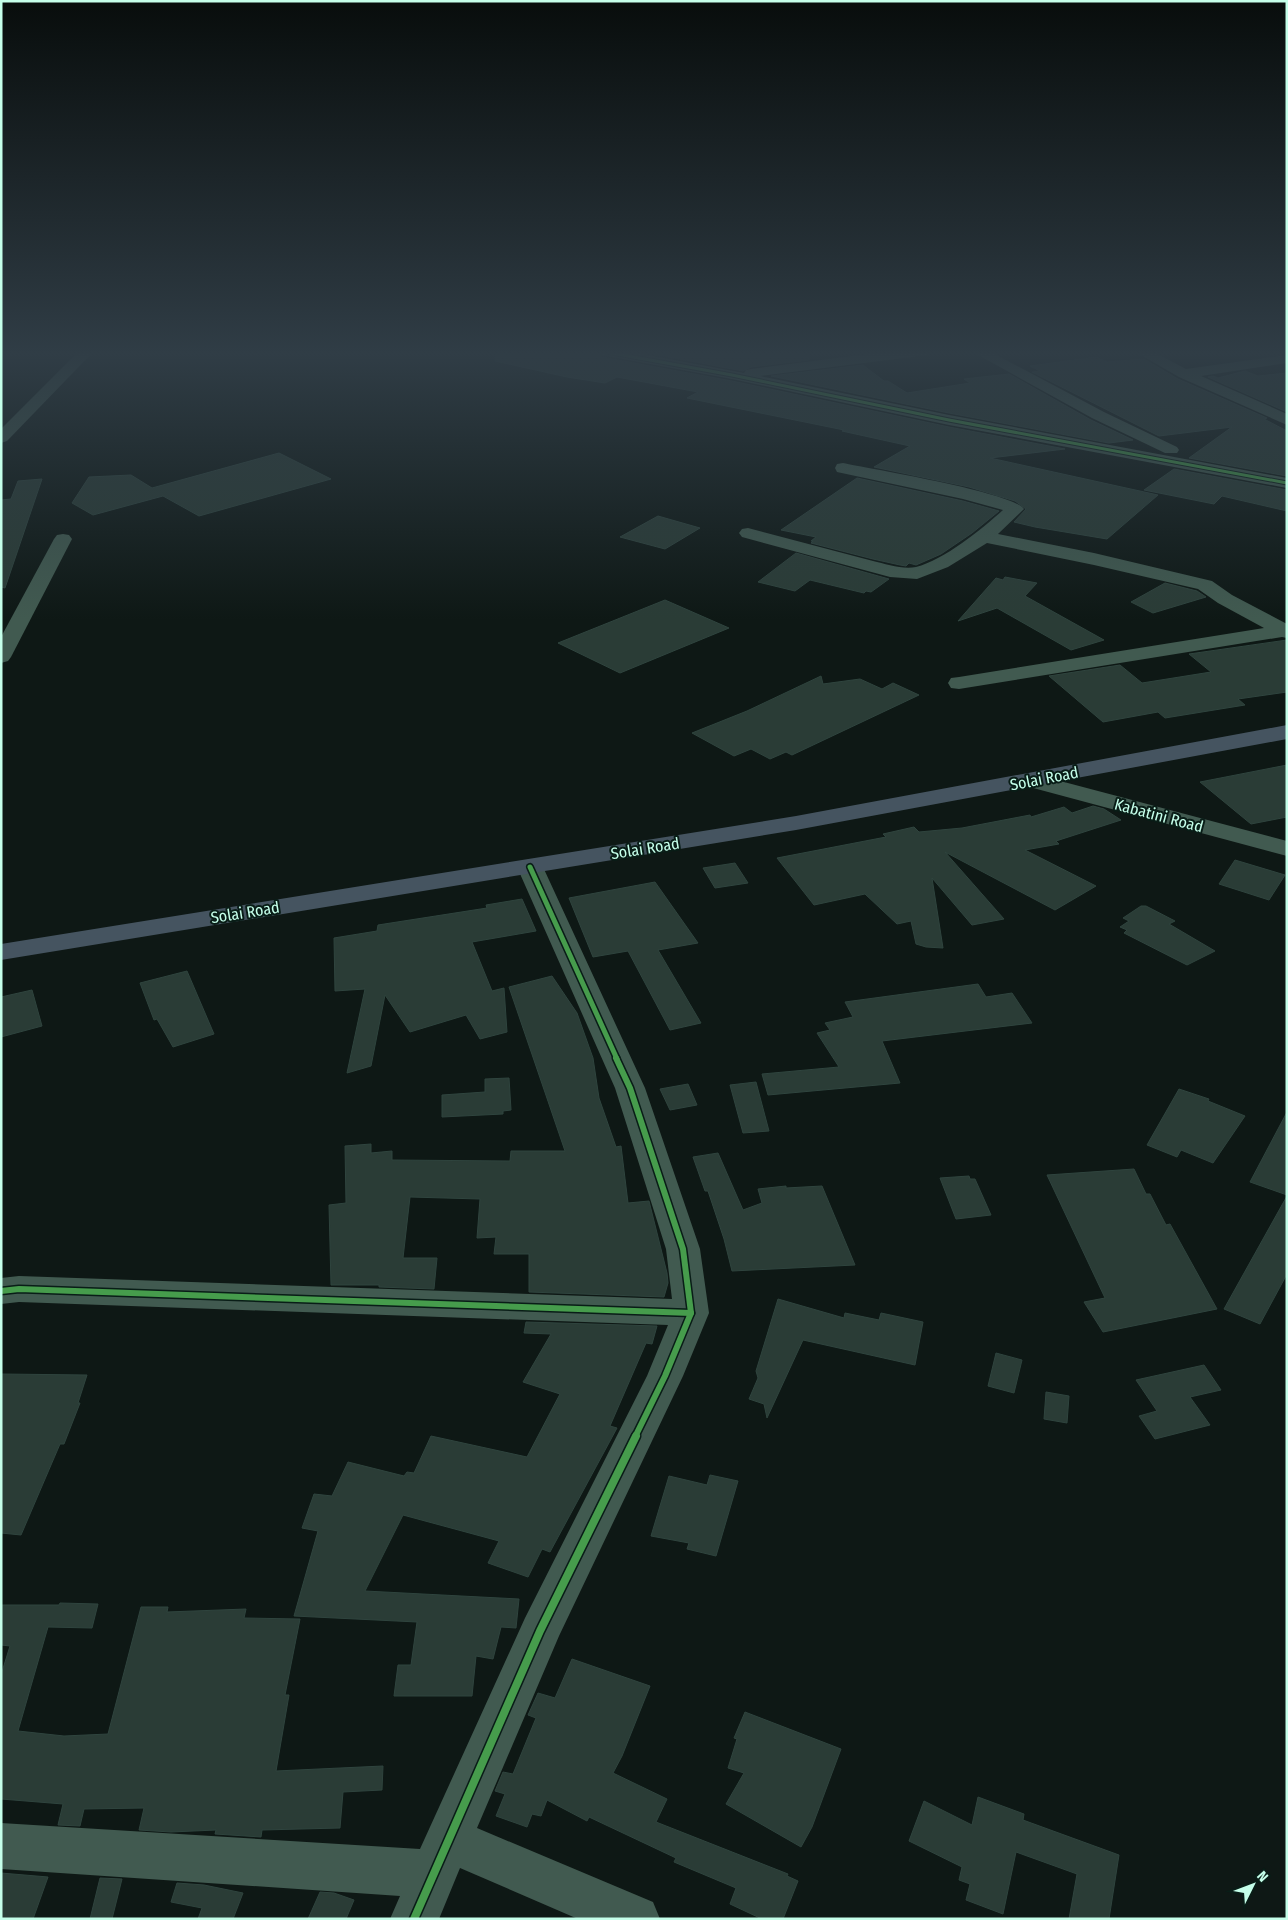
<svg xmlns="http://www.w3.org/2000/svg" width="1288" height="1920" viewBox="0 0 1288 1920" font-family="'Fira Sans Condensed',sans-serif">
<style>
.building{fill:#2a3c36;stroke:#2f443e}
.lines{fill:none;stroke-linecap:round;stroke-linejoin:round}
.street{fill:#415a50;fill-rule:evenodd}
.highway{fill:#455460;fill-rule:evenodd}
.cycleway-far3-casing{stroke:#091d17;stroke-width:5}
.cycleway-far2-casing{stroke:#091d17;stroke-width:8}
.cycleway-far1-casing{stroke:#091d17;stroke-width:9}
.cycleway-casing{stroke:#091d17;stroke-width:11}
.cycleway-far3{stroke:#469c4c;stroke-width:3}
.cycleway-far2{stroke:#469c4c;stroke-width:5}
.cycleway-far1{stroke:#469c4c;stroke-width:6}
.cycleway{stroke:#469c4c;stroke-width:8}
.labels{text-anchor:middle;stroke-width:4;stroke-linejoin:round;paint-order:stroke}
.street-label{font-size:16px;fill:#c5ffea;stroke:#091d17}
</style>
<rect width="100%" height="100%" fill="#0e1815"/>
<g class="building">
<polygon points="496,351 592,351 601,357 732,381 949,427 1065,449 990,458 1158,495 1107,539 1035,527 1014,522 1026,509 1015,501 969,487 874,467 910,446 842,431 844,430 687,398 698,392 617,377 605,383 567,377 495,361"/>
<polygon points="638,351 809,351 809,360 751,367 743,371"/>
<polygon points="1096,357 1107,362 1144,359 1178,379 1267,418 1264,419 1287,431 1287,476 1189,458 1232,427 1159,436 1032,372 1040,371 1030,366"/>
<polygon points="863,365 884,381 888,381 907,393 970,383 964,379 1009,374 1091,420 1133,440 1109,443 949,413 771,376"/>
<polygon points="1245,371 1258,376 1287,373 1287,412 1208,377 1213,376 1218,378"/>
<polygon points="279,453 331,479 199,516 163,496 93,515 72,503 89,477 131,475 152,488"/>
<polygon points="1174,469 1287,490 1287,511 1222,496 1214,504 1144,490"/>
<polygon points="857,478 963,501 999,511 972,533 941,554 916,565 909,563 906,566 900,565 873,559 811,543 813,541 811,541 816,537 781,530"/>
<polygon points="42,479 5,588 1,587 1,500 11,499 18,481"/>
<polygon points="658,516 700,528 665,549 620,537"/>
<polygon points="796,553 889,579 871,592 866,591 864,593 810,580 795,591 758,582"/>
<polygon points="1005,577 1037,583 1025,596 1104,640 1071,650 997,608 958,621 996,578 1003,580"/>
<polygon points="1165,583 1197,591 1206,597 1153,613 1131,602"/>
<polygon points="665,600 729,628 620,673 558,643"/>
<polygon points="1287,640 1287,692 1238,699 1245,705 1165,718 1158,712 1103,722 1049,676 1120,665 1142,683 1211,672 1189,654"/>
<polygon points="821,676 823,684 860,679 882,689 893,683 919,695 792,755 786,752 770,759 751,749 734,756 692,733 747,711"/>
<polygon points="1287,765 1287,817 1251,824 1200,782"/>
<polygon points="1093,806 1104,809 1121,820 1056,841 1059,844 1025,850 1096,886 1055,910 945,852 1004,919 972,925 932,878 943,948 926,947 916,944 911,921 897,924 865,894 814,905 777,858 886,837 883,834 914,827 919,832 962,828 1030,815 1031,817 1064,807 1072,813"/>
<polygon points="1235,860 1285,875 1269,900 1219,884"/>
<polygon points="735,863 748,883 715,888 703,868"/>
<polygon points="655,882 698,943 658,950 701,1023 670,1030 628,951 593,957 569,898"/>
<polygon points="522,899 536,931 472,942 492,991 504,988 507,1032 480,1039 466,1015 410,1032 385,995 371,1066 347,1073 365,989 335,991 334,938 377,931 378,925 487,908 486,905"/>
<polygon points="1141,906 1146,906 1175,921 1169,924 1215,951 1187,965 1124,933 1127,930 1120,927 1129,921 1123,918"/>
<polygon points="187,971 214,1034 173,1047 157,1019 154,1020 140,983"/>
<polygon points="552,976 577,1013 593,1058 599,1098 616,1147 621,1146 628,1203 649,1201 667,1273 668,1283 664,1297 529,1292 529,1254 494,1254 496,1237 477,1238 480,1199 410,1197 403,1258 437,1258 434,1289 379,1287 379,1285 331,1285 329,1205 346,1203 345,1146 371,1144 371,1153 392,1151 392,1160 510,1161 511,1151 565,1151 509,987"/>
<polygon points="978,984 986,997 1012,993 1032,1023 882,1041 900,1083 768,1095 762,1074 839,1067 817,1033 830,1030 825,1023 853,1017 845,1002"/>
<polygon points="32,990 42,1026 1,1037 1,997"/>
<polygon points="509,1078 511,1110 503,1111 503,1114 442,1117 442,1095 485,1092 485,1079"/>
<polygon points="756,1082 769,1131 743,1133 730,1085"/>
<polygon points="688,1084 697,1105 670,1110 660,1089"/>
<polygon points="1179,1089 1209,1099 1208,1101 1245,1116 1213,1163 1181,1150 1177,1157 1147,1145"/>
<polygon points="1287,1112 1287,1195 1250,1182"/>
<polygon points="718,1153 743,1210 762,1203 758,1189 786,1186 786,1188 822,1186 855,1265 732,1271 724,1239 708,1191 705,1191 693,1157"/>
<polygon points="1134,1169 1146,1194 1150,1194 1166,1225 1170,1224 1217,1309 1103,1332 1084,1302 1105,1298 1047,1175"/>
<polygon points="969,1176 970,1179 975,1179 991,1215 956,1219 940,1178"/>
<polygon points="1287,1196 1287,1274 1260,1324 1224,1309"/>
<polygon points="778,1299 844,1318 845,1313 879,1320 881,1313 923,1322 915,1365 803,1340 767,1418 764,1404 749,1399 758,1378 756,1371"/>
<polygon points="526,1322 657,1326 652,1344 646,1343 610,1426 617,1428 550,1552 542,1549 528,1577 488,1563 499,1541 403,1515 365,1591 519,1599 516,1628 501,1627 493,1659 476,1656 472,1696 394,1696 398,1665 411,1665 417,1622 294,1616 318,1531 302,1528 314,1494 332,1496 348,1462 404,1476 407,1472 414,1473 431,1436 527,1457 560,1394 523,1382 551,1334 524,1333"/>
<polygon points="996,1353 1022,1360 1014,1393 988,1386"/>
<polygon points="1204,1365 1221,1390 1190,1397 1210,1425 1155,1439 1139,1416 1157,1411 1136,1380"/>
<polygon points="1,1374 87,1375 78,1403 80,1403 64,1444 60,1444 21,1535 1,1533"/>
<polygon points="1046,1392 1069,1396 1067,1423 1044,1419"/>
<polygon points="710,1475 738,1481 716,1556 687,1549 689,1543 651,1536 669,1476 707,1485"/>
<polygon points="60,1603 98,1604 92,1628 48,1627 18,1731 64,1736 108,1734 141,1607 168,1607 167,1612 246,1609 244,1618 300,1619 285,1695 289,1695 276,1771 383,1766 382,1790 343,1792 340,1828 262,1830 261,1837 215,1834 216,1830 171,1832 139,1830 144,1808 84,1809 80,1826 58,1825 63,1804 1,1799 1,1675 10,1646 1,1645 1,1605 59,1605"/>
<polygon points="572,1659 650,1686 622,1756 613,1773 667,1799 656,1822 788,1874 787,1876 798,1881 783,1919 762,1919 730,1904 736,1888 674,1862 676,1858 589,1817 587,1821 547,1800 541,1816 532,1814 527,1827 496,1816 505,1794 495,1791 503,1772 513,1774 536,1718 528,1715 538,1693 555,1698"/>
<polygon points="745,1712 841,1749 812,1827 801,1847 726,1804 744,1773 728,1768 737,1739 734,1738"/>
<polygon points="978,1797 1024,1814 1023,1820 1119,1855 1109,1919 1069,1919 1077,1874 1016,1852 1003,1914 966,1900 970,1884 959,1880 962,1867 909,1841 924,1801 972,1825"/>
<polygon points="1,1873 48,1877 33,1919 1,1919"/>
<polygon points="100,1878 122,1879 112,1919 90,1919"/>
<polygon points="177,1883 204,1885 243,1893 233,1919 198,1919 202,1908 171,1902"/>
<polygon points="320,1892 334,1893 354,1900 346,1919 308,1919"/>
</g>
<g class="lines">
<g class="street">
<polygon points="79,351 94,351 7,441 1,443 1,429"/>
<polygon points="594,351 626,351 744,373 746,370 751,369 891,351 935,351 928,355 760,376 949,415 1287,478 1287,488 949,425 732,379 601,355"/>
<polygon points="971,351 989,351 1104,412 1177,447 1179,450 1177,453 1165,453 1092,418"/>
<polygon points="1134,351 1152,351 1186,369 1287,355 1287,363 1201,376 1287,414 1287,425 1179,377"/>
<path d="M843,463C871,469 1012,492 1024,509L998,534L1094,553L1212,581L1232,595L1287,624V638L1282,637L959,689L951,688L948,683L951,678L959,677L1264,628L1218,603L1198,589L1094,565L987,543L948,567L917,579L890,577L742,537L739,533L742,529L748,528L873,561C886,564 903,570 916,567C944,560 982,529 1003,510L963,499L837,472L835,468L837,464Z"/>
<polygon points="63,534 69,535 72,539 11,657 8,661 1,663 1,637 54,539 57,535"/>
<polygon points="1030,773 1287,841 1287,856 1022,785 1018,780 1022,775"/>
<polygon points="530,859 539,862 543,867 645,1088 700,1249 709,1313 683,1376 559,1636 477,1828 653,1902 660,1919 578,1919 460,1868 439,1919 390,1919 400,1896 1,1869 1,1823 420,1849 525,1618 647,1376 668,1325 19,1302 1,1304 1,1278 19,1276 672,1299 666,1249 615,1088 517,867 521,862"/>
</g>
<polygon class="highway" points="1287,725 1287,739 796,830 1,960 1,944 796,816"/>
<g class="cycleway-far3-casing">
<polyline id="cycleway-far3" points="601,351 732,375 949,420 1287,483"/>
</g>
<g class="cycleway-far2-casing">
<polyline id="cycleway-far2" points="530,867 617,1059"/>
</g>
<g class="cycleway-far1-casing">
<g id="cycleway-far1">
<polyline points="616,1058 630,1088 683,1249 691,1313 665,1376 635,1437"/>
<polyline points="1,1291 19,1289 691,1313"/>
</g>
</g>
<g class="cycleway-casing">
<polyline id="cycleway" points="414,1919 540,1631 636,1436"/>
</g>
<use href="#cycleway-far3" class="cycleway-far3"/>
<use href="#cycleway-far2" class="cycleway-far2"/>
<use href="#cycleway-far1" class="cycleway-far1"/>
<use href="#cycleway" class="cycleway"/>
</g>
<linearGradient id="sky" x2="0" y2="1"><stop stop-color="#080d0c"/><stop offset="0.57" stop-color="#303d46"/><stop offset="1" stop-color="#303d46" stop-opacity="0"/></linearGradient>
<rect width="1288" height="620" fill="url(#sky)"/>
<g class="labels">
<g class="street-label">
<text transform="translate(1044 778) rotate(-11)" y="6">Solai Road</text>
<text transform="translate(1159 815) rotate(15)" y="6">Kabatini Road</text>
<text transform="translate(645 848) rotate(-9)" y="6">Solai Road</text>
<text transform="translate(245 912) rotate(-9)" y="6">Solai Road</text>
</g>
</g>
<rect width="1288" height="1920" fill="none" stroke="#c5ffea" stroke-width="5"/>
<g transform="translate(1253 1885) rotate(48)" stroke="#091d17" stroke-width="4" paint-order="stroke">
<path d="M0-4L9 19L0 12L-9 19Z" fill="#c5ffea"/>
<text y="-8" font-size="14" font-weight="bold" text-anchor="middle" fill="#c5ffea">N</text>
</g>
</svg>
